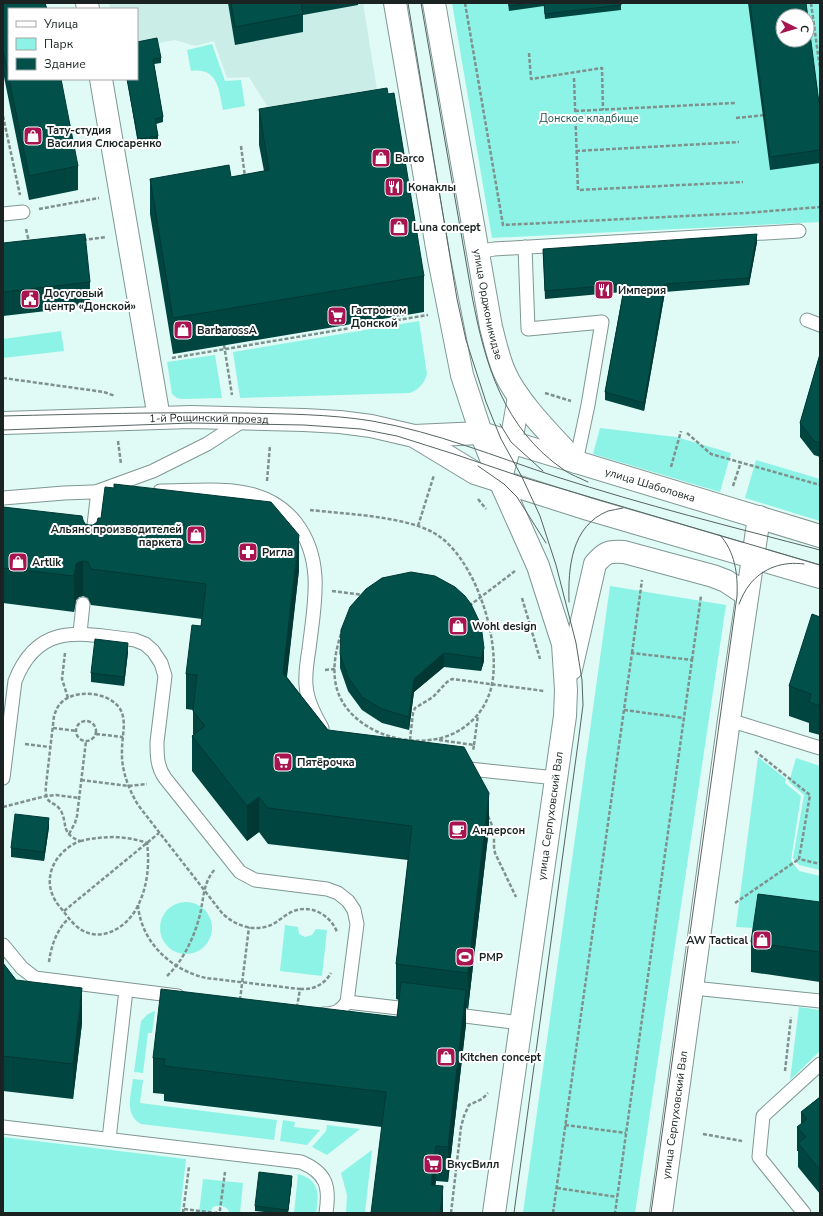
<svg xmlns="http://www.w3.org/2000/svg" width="823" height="1216" viewBox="0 0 823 1216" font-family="'Nunito Sans',sans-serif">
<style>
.built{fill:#caede8}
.green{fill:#8df3e6;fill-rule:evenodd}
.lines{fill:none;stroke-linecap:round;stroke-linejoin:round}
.service-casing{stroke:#7f9793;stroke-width:15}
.minor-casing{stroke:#7f9793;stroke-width:24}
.tertiary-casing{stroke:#7f9793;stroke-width:24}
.secondary-casing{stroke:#7f9793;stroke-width:24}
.path{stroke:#7f918e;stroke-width:2.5;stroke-dasharray:4 2;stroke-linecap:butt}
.service{stroke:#fff;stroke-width:13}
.minor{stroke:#fff;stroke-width:22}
.tertiary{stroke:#fff;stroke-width:22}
.secondary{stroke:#fff;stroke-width:22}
.tram{stroke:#566462;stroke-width:1}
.wall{fill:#014540}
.shaded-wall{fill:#013834}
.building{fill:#01504a;stroke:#013834;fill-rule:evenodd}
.labels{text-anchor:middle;stroke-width:4;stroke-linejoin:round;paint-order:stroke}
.park-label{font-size:11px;fill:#1c534c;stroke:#fff}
.poi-label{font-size:11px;font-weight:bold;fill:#1a2322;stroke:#fff;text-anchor:start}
.street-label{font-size:11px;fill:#1a2322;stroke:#fff}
</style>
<rect width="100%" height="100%" fill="#e0faf5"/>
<polygon class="built" points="109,3 363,3 378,96 272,114 249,77 227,78 214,41 195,46 175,40 137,47 137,9 110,9"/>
<g class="green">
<path d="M452,3H820V222L492,238ZM783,16H807V40H783Z"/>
<path d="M212,44L225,81L241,80L245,106L223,110C219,90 218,67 191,71L187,50Z"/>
<path d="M419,321L427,374C424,384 419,389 410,393L240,398L233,352Z"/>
<polygon points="61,331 64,351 3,358 3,339"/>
<polygon points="215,355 222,398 182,399 177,398 172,394 167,362"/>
<polygon points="600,428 676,437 731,453 720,492 593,454"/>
<polygon points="756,460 820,479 820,521 745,498"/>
<polygon points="610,586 726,605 635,1213 523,1213"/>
<polygon points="758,757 786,779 785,783 801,796 791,860 799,871 820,876 820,927 754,928 736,927"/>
<polygon points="796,758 820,766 820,870 799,865 793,858 804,795 789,782"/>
<circle cx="186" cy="928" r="26"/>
<polygon points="285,925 298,927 299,934 305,937 312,935 316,929 327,930 322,976 280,971"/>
<polygon points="799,1007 820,1010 820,1051 790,1080"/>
<polygon points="155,1011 152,1033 148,1033 143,1073 134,1072 141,1021 148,1014"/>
<path d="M133,1079L143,1080L140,1103L277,1120L274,1140L141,1124C124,1115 131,1094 133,1079Z"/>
<polygon points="283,1120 295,1122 294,1127 320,1130 307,1145 280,1141"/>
<polygon points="327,1125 360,1129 327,1155 312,1147 326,1131"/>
<polygon points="3,1137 186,1159 180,1213 3,1213"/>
<polygon points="372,1150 365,1213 346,1213 347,1195 341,1173"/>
<path d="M298,1174C320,1180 319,1195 316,1213H294Z"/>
<path d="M203,1179L243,1183L240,1213H230C227,1206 220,1204 213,1207L210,1213H199Z"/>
</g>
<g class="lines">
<g class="service-casing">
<g id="service">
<polyline points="3,214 23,212"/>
<polyline points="525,247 528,329 602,322 588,405 576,462"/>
<polyline points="478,252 494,249 799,231"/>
<polyline points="807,320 820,325"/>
<path d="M160,491C188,491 229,487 254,495C271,500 286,510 296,523C325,561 314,606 309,649C307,661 305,673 306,685C307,701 315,715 322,728"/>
<polyline points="3,498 64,493 121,491"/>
<polyline points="92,542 98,491 153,471 207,444 244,420"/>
<polyline points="80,633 83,604"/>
<polyline points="729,720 820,748"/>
<polyline points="460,768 556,778"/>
<path d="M3,778L15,681C39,620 83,634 135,640L145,644L153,651L161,663L165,676L157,742C157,755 157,767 165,778L240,872L255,880L327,889L338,893L348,901L354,910L357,924L347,1002C341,1011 335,1014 324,1014"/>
<polyline points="3,945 22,968 35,978 178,996"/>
<polyline points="693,988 820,1001"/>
<polyline points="347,1002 416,1010"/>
<polyline points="449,1014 521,1023"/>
<path d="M3,1127L301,1162C327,1173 330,1187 326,1213"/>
<polyline points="109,1139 126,990"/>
<polyline points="804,1213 759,1157 763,1116 820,1064"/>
</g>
</g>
<g class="minor-casing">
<g id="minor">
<polyline points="87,3 88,9"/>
<polyline points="101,79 159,418"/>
</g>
</g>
<g class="tertiary-casing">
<g id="tertiary">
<path id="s1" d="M3,423L191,417L304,420L340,422L371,426L414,436L475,473L500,481L511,442L519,397"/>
<polyline points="414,436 481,433"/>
</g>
</g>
<g class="secondary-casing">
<g id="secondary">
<polyline points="395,3 439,259 462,375 481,433 500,481 538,566 563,644 566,690 565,716 494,1213"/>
<path id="s2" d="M434,3L491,327C495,342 498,357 504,371C517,402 553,437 576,462"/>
<path id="s3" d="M481,433L820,536"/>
<polyline points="500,481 588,509 820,577"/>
<path d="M571,669L595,564C605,552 609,551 624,552L713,576L726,581L747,595"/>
<path id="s4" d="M661,1213L729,720L759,517"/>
</g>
</g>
<g class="path">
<polyline points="465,3 503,225 746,213 820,207"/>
<polyline points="811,3 820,69"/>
<polyline points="529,53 531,79 602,68 603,110"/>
<polyline points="574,78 578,190 743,182"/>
<polyline points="575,111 735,103"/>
<polyline points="3,116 20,195"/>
<polyline points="736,118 766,115"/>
<polyline points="241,146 245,177"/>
<polyline points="576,151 739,142"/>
<polyline points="39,209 99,198"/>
<polyline points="26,229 29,242"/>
<polyline points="83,240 106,237"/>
<polyline points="224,345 232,395"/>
<polyline points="172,358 428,315"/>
<polyline points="3,378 104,392 115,396"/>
<polyline points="545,393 571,401"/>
<polyline points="687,433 711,454 820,485"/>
<polyline points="118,441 121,464"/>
<polyline points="671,467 681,431"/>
<polyline points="267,481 270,445"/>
<polyline points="733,486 741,462"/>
<polyline points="478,499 486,509"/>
<path d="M310,510C345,514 404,516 434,533C475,556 501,640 492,684C489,700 480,715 467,725C432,754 365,741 342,701C330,680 334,654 342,631"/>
<polyline points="418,526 434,475"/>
<polyline points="332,591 363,595"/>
<polyline points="522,598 540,659"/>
<polyline points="469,606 515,571"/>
<polyline points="65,653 62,679 68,698"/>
<polyline points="632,653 642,580"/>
<polyline points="692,660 701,596"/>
<polyline points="325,670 335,669"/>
<polyline points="624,710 684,718"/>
<circle cx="86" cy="731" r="10"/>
<polyline points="53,728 76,731"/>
<polyline points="96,734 123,737"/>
<polyline points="410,740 413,713 415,708 433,697 447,682 452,679 544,691"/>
<polyline points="439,740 474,745 473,751"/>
<polyline points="25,744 50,747"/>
<polyline points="474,745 478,715"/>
<polyline points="755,751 810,795 799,859 820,864"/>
<polyline points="81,780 128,786 147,784"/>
<polyline points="3,807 46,796 56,795 79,798"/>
<polyline points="488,816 494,830 494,847 495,853 516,897"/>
<polyline points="69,834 75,823 77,816 86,741"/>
<path d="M80,841C103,836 125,835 147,843C150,866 147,891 135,911C121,933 94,944 74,924C70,920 67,916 64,912C61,908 57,904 55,900C41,876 57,850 80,841C60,833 68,824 61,811C54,799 44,807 46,785L54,716C56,710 58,705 63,701C78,688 115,693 122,713C126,725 122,737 122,750C121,769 128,788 138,805L222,913C235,926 256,933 273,924C280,920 286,914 294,911C312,904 331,916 337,932"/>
<polyline points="735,903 799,859"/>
<path d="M138,905C141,942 171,970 206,978L300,989L297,1007"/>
<polyline points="64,911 159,833"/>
<path d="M49,962C51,946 57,929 69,918"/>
<path d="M167,976C185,959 196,933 201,910C204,894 204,882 215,869"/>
<path d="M300,989C313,990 324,985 331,973"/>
<polyline points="240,1000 249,927"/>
<polyline points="785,1071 791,1017"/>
<polyline points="565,1125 626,1133"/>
<polyline points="703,1134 742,1141"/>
<polyline points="557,1188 617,1197"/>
<polyline points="184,1209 216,1213 220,1210 225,1172"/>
<polyline points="183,1213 189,1167"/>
<polyline points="451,1213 461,1127 464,1116 469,1105 482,1099 488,1093"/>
<polyline points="553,1213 632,653 692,660 615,1213"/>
</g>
<use href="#service" class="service"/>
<use href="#minor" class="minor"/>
<use href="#tertiary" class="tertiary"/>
<use href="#secondary" class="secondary"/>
<g class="tram">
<polyline points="408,3 457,299 466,340 486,402 501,439 522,477 540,516 556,565 576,643 582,680 583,705 579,736 514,1213"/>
<path d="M421,3L472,296C485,364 503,428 564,470C571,475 580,478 588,482"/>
<path d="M3,416C83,414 163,412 242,413C286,414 329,414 372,421C436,432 496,457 557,477C644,505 732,527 820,550"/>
<polyline points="500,424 511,442 543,471"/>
<polyline points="3,430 191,423 304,425 361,429 397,436 457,455 522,477 820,565"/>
<polyline points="478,466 504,484 517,497 546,543"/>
<path d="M569,602C568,568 571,526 608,511C613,510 618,509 623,508"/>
<path d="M739,604C742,597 745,590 750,584C763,568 783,561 804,564"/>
<path d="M651,1213L737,596C738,574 735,552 720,535"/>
</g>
</g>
<g class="wall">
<polygon points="3,3 78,166 78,190 29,200 3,72"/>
<polygon points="228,3 358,3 358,5 303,15 303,32 235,45"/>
<polygon points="508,3 621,3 621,10 545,19 544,6 509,11"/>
<polygon points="748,3 806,3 819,103 820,103 820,163 770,170"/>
<polygon points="137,42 161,58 161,63 154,64 163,117 163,122 156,124 158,136 158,141 138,144 127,79 137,79"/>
<polygon points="259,109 424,276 424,312 173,354 150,214 150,179 231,177 264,171 259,145"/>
<polygon points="757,242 749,285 665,292 644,411 605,400 605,392 623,292 545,299 543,249"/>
<polygon points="3,243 90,282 90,306 3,316"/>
<polygon points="820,354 820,457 814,455 800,437 800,423"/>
<polygon points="3,507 83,520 85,524 89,525 299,570 287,677 328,730 489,828 468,1009 466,1008 466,1024 448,1182 436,1181 435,1185 443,1213 382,1127 164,1101 164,1094 153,1093 153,1058 397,1017 399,1000 396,999 396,964 408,860 268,844 259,832 247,841 192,771 192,736 193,735 193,710 186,709 186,674 201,626 202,619 91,605 88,598 83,596 79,597 76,600 74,612 3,603"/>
<polygon points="435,576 484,661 481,671 444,667 414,692 409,730 382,723 362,710 348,691 340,668 340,654"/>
<polygon points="820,617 820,735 809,732 809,723 789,716 789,686"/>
<polygon points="128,652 124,686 91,682 91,673"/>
<polygon points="49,827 44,861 11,857 11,848"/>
<polygon points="820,902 820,982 751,972 751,942"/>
<polygon points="3,963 16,980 82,1023 73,1099 3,1091"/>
<polygon points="820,1097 820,1194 798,1167 798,1151 797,1151 797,1127 801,1124 801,1112"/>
<polygon points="292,1181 288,1213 274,1213 255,1211 255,1206"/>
</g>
<g class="shaded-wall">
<polygon points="757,234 757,242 749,285 749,278"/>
<polygon points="665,284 665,292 644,411 644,403"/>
<polygon points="299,535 299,570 283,708 283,673"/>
<polygon points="83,561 83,596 79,597 76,600 74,612 74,576 76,564 79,562"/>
<polygon points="128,643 128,652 124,686 124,677"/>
<polygon points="484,648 484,661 481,671 481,658"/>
<polygon points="444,653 444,667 414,692 409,730 409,717 414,679"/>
<polygon points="489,793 489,828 468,1009 468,973"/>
<polygon points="259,797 259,832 247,841 247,806"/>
<polygon points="49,818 49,827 44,861 44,852"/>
<polygon points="82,988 82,1023 73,1099 73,1064"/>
<polygon points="466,990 466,1024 448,1182 448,1147"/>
<polygon points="436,1146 436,1181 432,1213 431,1185"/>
<polygon points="292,1176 292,1181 288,1213 288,1210"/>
<polygon points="443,1186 443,1213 440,1213"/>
</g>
<g class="building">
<polygon points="3,3 45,3 47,9 9,9 9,79 3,49"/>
<polygon points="231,3 301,3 303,14 235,27"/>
<polygon points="509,3 531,3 509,6"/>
<polygon points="544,3 621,3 621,5 545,14"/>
<path d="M750,3H806L819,103H820V150L770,157ZM783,16H807V40H783Z"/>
<polygon points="157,38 161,58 153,59 163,117 155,119 158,136 138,139 127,79 137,79 137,42"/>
<polygon points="9,79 61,79 78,166 29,176"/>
<polygon points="387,88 388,94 394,93 424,276 173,318 150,179 229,165 231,177 269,170 259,109"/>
<polygon points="85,234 90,282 3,292 3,243"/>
<polygon points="757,234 749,278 665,284 644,403 605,392 625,284 545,291 543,249"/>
<polygon points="820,354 820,443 814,441 800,423"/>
<polygon points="114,484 271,502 299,535 283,673 328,730 464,747 489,793 468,973 396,964 412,826 268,808 259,797 247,806 192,736 205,726 193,711 197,675 186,674 192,625 201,626 206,584 91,569 88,562 83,561 79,562 76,564 74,576 3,568 3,507 82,516 83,520 85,524 89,525 93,525 97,522 98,518 101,518 105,487 114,488"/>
<polygon points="411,572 435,576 455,587 465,596 471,604 481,625 484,648 481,658 444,653 414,679 409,717 382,709 362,697 348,677 340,654 341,630 350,607 366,589 382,578"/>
<polygon points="812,614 820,617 820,706 809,702 811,694 789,686"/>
<polygon points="95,639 128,643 124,677 91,673"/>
<polygon points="15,814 49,818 44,852 11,848"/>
<polygon points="758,894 820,902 820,952 751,942"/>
<polygon points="3,963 16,980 82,988 73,1064 3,1056"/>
<polygon points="401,982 466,990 448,1147 436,1146 431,1185 443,1186 440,1213 371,1213 386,1092 164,1066 165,1059 153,1058 161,989 397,1017"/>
<polygon points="820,1097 820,1170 798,1143 806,1137 797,1127 807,1119 801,1112"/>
<polygon points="259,1172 292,1176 288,1210 255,1206"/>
</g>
<defs>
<g id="shop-square" transform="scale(1)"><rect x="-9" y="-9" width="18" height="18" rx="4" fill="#a7144f" stroke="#fff"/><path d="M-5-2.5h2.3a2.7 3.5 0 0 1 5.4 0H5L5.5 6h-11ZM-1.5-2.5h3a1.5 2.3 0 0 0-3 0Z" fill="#fff"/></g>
<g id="restaurant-square" transform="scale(1)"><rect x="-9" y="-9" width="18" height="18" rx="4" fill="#a7144f" stroke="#fff"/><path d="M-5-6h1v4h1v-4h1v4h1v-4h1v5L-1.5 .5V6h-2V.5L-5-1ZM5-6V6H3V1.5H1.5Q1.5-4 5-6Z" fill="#fff"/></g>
<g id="civic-square" transform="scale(1)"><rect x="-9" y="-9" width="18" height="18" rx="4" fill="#a7144f" stroke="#fff"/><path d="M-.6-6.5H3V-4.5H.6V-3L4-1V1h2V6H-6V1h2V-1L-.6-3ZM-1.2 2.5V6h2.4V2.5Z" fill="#fff"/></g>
<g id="supermarket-square" transform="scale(1)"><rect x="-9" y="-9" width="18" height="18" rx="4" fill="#a7144f" stroke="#fff"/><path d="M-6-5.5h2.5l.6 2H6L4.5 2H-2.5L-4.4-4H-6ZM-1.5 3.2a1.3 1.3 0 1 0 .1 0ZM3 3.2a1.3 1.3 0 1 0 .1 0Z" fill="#fff"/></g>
<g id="pharmacy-square" transform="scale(1)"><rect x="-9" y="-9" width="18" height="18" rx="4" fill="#a7144f" stroke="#fff"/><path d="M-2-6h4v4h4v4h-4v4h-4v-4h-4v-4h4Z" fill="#fff"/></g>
<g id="cafe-square" transform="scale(1)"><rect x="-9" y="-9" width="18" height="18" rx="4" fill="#a7144f" stroke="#fff"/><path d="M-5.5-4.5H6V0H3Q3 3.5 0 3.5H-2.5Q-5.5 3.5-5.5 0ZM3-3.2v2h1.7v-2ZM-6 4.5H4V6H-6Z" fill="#fff"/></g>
<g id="stadium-square" transform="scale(1)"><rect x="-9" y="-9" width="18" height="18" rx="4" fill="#a7144f" stroke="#fff"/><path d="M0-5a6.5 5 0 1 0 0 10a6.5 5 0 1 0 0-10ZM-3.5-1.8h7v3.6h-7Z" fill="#fff"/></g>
</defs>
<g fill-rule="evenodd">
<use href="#shop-square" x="33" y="136"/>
<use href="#shop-square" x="381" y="158"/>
<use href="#restaurant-square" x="394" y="187"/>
<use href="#shop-square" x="399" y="227"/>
<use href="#restaurant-square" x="604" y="290"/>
<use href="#civic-square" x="30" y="299"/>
<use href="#supermarket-square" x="337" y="316"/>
<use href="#shop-square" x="183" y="330"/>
<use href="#shop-square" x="196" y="535"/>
<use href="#pharmacy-square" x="248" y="552"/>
<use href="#shop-square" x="18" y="562"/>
<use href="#shop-square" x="458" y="626"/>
<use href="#supermarket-square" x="283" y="762"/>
<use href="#cafe-square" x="458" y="830"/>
<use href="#shop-square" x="762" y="940"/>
<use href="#stadium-square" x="465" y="957"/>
<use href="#shop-square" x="446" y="1057"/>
<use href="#supermarket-square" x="433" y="1164"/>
</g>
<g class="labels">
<g class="park-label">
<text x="589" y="122">Донское кладбище</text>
</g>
<g class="poi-label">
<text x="47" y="134">Тату-студия<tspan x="47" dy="13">Василия Слюсаренко</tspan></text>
<text x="395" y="162">Barco</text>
<text x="408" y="191">Конаклы</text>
<text x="413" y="231">Luna concept</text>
<text x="618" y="294">Империя</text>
<text x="44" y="297">Досуговый<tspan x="44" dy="13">центр «Донской»</tspan></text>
<text x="351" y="314">Гастроном<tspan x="351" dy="13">Донской</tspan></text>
<text x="197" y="334">BarbarossA</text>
<text x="182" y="533" text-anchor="end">Альянс производителей<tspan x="182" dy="13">паркета</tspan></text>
<text x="262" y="556">Ригла</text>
<text x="32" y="566">Artlik</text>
<text x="472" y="630">Wohl design</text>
<text x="297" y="766">Пятёрочка</text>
<text x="472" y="834">Андерсон</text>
<text x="748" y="944" text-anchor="end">AW Tactical</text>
<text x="479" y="961">PMP</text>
<text x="460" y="1061">Kitchen concept</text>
<text x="447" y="1168">ВкусВилл</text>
</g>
<g class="street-label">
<text dy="4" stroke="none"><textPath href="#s2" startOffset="306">улица Орджоникидзе</textPath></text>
<text dy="4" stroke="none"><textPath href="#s1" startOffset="206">1-й Рощинский проезд</textPath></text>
<text dy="4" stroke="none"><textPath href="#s3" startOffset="177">улица Шаболовка</textPath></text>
<text transform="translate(550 816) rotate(-82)" y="4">улица Серпуховский Вал</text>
<text dy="4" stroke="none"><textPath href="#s4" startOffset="99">улица Серпуховский Вал</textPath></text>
</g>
</g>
<rect width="823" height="1216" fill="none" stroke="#1a2322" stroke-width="8"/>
<rect x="8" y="8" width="130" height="72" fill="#ffffff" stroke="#a3a7a7"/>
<rect x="16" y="21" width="20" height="6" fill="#ffffff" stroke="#a3a7a7"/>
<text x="44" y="28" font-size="12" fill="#1a2322">Улица</text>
<rect x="16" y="38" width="20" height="12" fill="#8df3e6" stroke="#a3a7a7"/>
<text x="44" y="48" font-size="12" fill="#1a2322">Парк</text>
<rect x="16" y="58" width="20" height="12" fill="#01504a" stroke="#a3a7a7"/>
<text x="44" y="68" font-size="12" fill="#1a2322">Здание</text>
<g transform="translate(795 28) rotate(95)"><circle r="19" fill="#ffffff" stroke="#a3a7a7"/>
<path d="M0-3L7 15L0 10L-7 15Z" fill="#a7144f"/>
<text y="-6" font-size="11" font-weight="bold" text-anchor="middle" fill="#1a2322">С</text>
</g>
</svg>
